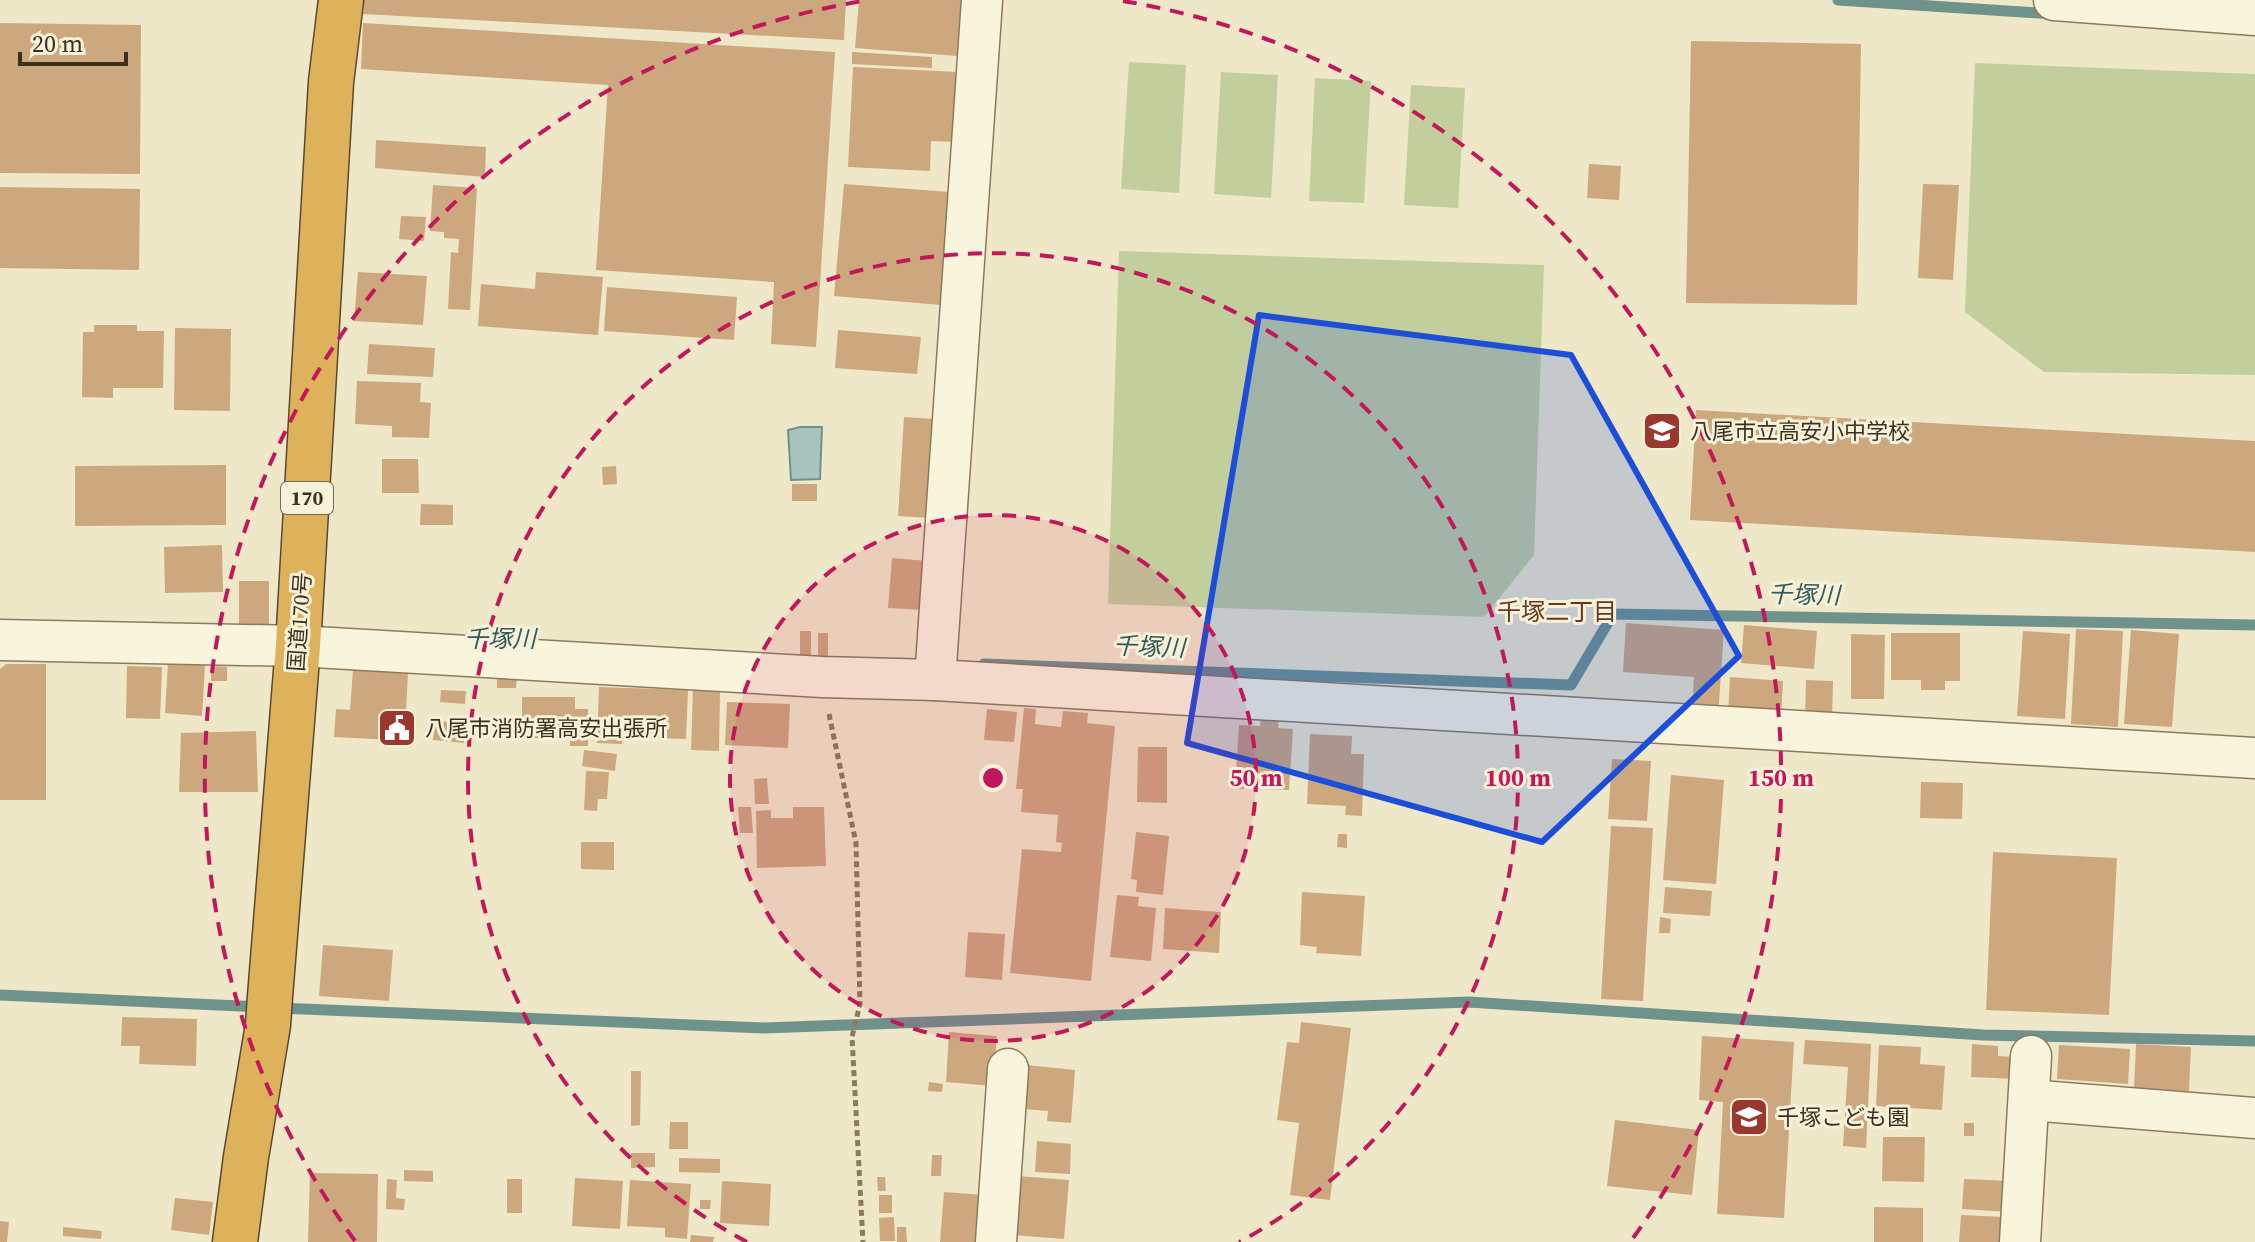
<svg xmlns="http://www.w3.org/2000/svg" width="2255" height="1242" viewBox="0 0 2255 1242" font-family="'Source Serif 4','Noto Sans JP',serif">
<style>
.green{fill:#c2ce9b}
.water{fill:#a9c3be;stroke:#6f928d;stroke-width:2}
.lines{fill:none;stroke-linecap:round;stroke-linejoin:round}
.stream{stroke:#6f928d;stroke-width:11}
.building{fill:#cda77e}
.minor-casing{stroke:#8b7b5d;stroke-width:43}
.highway-casing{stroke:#5a4831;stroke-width:47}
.path{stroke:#8b7b5d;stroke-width:5;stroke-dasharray:6 4;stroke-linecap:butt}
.minor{stroke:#f9f4dc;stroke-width:40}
.highway{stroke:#ddb25a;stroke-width:44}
.marked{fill:#1d4ed8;fill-opacity:0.2;stroke:#1d4ed8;stroke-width:6;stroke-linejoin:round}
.ring{fill:none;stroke:#c2185b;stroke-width:4;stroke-dasharray:14 10}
.labels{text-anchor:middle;stroke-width:6;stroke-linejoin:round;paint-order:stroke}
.shield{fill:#f6f1d8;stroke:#746b57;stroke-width:2}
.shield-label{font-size:20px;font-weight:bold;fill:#3c3120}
.poi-label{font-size:22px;fill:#3c3120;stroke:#f6f1d8;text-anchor:start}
.street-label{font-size:22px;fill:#3c3120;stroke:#f6f1d8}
.water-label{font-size:24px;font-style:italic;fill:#305a5b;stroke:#f6f1d8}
.neighbourhood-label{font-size:24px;fill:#69371f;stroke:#f6f1d8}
.centre{fill:#c2185b;stroke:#f6f1d8;stroke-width:4}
.ring-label{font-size:24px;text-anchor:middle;font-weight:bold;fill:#c2185b;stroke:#f6f1d8;stroke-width:6;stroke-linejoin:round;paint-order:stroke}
</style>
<rect width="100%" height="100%" fill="#efe8c8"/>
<g class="green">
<polygon points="1129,62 1186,65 1179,193 1121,189"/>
<polygon points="1975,63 2255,74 2255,375 2044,372 1965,312"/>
<polygon points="1221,72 1278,75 1271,198 1214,194"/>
<polygon points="1315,78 1371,81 1364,203 1309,201"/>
<polygon points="1411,85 1465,88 1458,208 1404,205"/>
<polygon points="1119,251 1544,265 1534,555 1484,617 1108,604"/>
</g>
<polygon class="water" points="800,427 822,427 820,479 791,480 788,430"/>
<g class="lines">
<g class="stream">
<polyline points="1838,0 2055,14"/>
<polyline points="984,664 1571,685 1613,614 2255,625"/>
<polyline points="0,995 260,1007"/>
<polyline points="278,1008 764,1028 1469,1002 1983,1035 2255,1041"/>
</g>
</g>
<g class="building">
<polygon points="364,0 846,0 844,40 363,14"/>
<polygon points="859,0 961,0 957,56 855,48"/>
<polygon points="0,23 141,25 140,174 0,173"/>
<polygon points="363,23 835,52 816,347 771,344 774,282 596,270 608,85 361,69"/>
<polygon points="1691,41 1861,44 1857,305 1686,303"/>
<polygon points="852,52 932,57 932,68 852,64"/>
<polygon points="853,67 958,72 956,142 931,141 930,171 848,167"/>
<polygon points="376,140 486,147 485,177 375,168"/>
<polygon points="1589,164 1621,166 1619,200 1587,198"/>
<polygon points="844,184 950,192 941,305 834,296"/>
<polygon points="1923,184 1959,185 1953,280 1918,278"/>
<polygon points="433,185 477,188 470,310 448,309 451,252 458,253 459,239 444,238 444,232 430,231"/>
<polygon points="0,187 140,189 139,270 0,268"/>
<polygon points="401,216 426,217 424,241 399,239"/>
<polygon points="358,272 427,276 423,325 354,321"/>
<polygon points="536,272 603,277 598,335 478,326 481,284 535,289"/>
<polygon points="607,287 737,297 734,340 604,331"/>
<polygon points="94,325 137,325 137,331 164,331 163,388 113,388 113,398 82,397 83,332 94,332"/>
<polygon points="175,328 231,329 230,411 174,410"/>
<polygon points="838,330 921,337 917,374 835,368"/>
<polygon points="369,344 435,348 433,377 367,374"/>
<polygon points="357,381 421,383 420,402 431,403 429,438 392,437 392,426 355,424"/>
<polygon points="1696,410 2255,441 2255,552 1690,520"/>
<polygon points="904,417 935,419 930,518 898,516"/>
<polygon points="382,459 418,459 419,493 382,493"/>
<polygon points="226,465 226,525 75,526 75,466"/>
<polygon points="616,466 617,484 603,485 602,467"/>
<rect x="792" y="484" width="25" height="17"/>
<polygon points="421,504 453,505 453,525 420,525"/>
<polygon points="222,545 223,592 165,593 164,547"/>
<polygon points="892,558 927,561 923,610 888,608"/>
<rect x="239" y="581" width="30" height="43"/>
<polygon points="1626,623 1724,630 1718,717 1692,715 1694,677 1623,672"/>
<polygon points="1744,625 1817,631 1814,669 1741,663"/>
<polygon points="2076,629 2123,631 2118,727 2071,724"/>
<polygon points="2131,630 2179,634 2172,727 2124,724"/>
<rect x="800" y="631" width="11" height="25"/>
<polygon points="2023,631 2070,634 2065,719 2017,716"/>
<rect x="818" y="633" width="10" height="24"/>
<polygon points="1891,633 1960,633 1960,681 1945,681 1945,690 1921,690 1921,680 1891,680"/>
<polygon points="1851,634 1885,635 1884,699 1851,699"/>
<polygon points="168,663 205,665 202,716 165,713"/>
<polygon points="6,664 46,664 46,800 0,800 0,669"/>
<polygon points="127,666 162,667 160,719 126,718"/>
<polygon points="211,666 227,667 227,681 211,681"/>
<polygon points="353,670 408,673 406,712 414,713 412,741 334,737 336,709 350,710"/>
<polygon points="497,674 517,675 516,688 497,688"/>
<polygon points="1730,677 1783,681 1781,718 1728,714"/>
<polygon points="1806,680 1833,681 1832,720 1805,719"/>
<polygon points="599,687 688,690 686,739 623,737 622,744 597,743"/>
<polygon points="693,689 720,690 719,751 691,750"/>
<polygon points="441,690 466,691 465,704 440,702"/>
<polygon points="522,697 575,697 575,709 588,709 588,746 570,746 570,738 522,738"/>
<polygon points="727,702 790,704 788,748 725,745"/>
<polygon points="1024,708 1036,709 1035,724 1061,727 1063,711 1088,713 1087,723 1115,726 1091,981 1010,973 1022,849 1061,852 1062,843 1056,842 1058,815 1021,812 1023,789 1016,789"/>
<polygon points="987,709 1017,712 1014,742 984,740"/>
<polygon points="1261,716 1279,718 1278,728 1293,729 1289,790 1259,789 1260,774 1236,773 1239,725 1260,726"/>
<polygon points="435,721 465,723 464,743 433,740"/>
<polygon points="256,731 258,792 179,792 181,733"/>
<polygon points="1310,734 1352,736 1351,754 1364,754 1362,816 1345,815 1346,806 1307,804"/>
<polygon points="1138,747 1167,747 1167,803 1137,802"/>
<polygon points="584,750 617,754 615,771 582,766"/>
<polygon points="1612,759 1651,761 1647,821 1608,819"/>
<polygon points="586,771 609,772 607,799 598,799 597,811 584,810"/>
<polygon points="1671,775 1724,780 1716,884 1663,880"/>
<polygon points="1234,776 1245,776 1244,789 1234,789"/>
<polygon points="767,778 769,804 755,804 754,779"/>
<polygon points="1921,782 1963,783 1962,819 1920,818"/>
<polygon points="738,807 751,807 753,833 740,833"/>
<polygon points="793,807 824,807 826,866 757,868 756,811 771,810 771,818 793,818"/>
<polygon points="1611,826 1653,828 1643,1001 1601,999"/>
<polygon points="1136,832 1169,836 1163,895 1136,892 1137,880 1131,879"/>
<polygon points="1338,834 1347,834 1347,848 1337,847"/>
<polygon points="581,842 614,842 614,870 581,869"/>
<polygon points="1993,852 2117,858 2109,1015 1986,1010"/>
<polygon points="1665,887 1712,891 1710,916 1663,913"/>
<polygon points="1302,892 1365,896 1361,956 1316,953 1317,947 1300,945"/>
<polygon points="1117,895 1139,897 1138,906 1156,908 1151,961 1110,957"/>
<polygon points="1165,908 1221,912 1219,953 1163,949"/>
<polygon points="1660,917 1671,919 1670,933 1659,933"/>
<polygon points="968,932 1005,934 1002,980 965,977"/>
<polygon points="323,945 393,950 389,1001 319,996"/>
<polygon points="122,1017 197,1019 196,1066 139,1064 140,1046 121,1046"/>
<polygon points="1301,1022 1351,1028 1330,1200 1290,1195 1299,1123 1277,1120 1287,1042 1299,1043"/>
<polygon points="949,1032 997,1036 993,1086 946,1082"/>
<polygon points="1702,1036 1794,1042 1784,1218 1717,1214 1723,1102 1699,1100"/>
<polygon points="1805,1040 1871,1044 1866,1148 1843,1146 1848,1067 1803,1064"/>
<polygon points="1972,1044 1998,1046 1998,1056 2017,1057 2016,1079 1971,1077"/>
<polygon points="2136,1044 2191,1047 2189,1091 2134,1089"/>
<polygon points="1879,1045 1921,1047 1920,1064 1945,1066 1942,1110 1876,1106"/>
<polygon points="2059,1045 2130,1049 2128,1084 2057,1079"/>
<polygon points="1027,1065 1075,1070 1071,1123 1047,1121 1048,1111 1024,1109"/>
<polygon points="631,1071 641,1071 640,1125 631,1126"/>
<polygon points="929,1082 943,1084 942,1092 928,1091"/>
<polygon points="1615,1120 1699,1130 1692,1195 1607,1186"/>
<polygon points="670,1122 688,1122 688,1149 669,1149"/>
<rect x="1964" y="1123" width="10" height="13"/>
<polygon points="1883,1137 1925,1137 1924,1182 1882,1181"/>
<polygon points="1037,1141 1071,1144 1070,1174 1035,1172"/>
<polygon points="631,1153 655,1153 655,1167 631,1168"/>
<polygon points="932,1155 942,1155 941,1176 931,1176"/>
<polygon points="679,1158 720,1159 720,1173 679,1172"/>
<polygon points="404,1170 433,1171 433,1182 404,1181"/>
<polygon points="310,1173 378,1174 377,1242 308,1242"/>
<polygon points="1018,1176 1069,1180 1064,1239 1014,1235"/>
<polygon points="877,1177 885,1177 886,1191 878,1191"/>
<polygon points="575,1178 623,1181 620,1229 572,1226"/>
<polygon points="387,1179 397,1180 396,1198 405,1199 404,1210 386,1209"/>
<rect x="507" y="1179" width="15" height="34"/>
<polygon points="1964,1179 2010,1181 2009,1212 1962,1209"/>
<polygon points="630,1180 691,1184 687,1239 665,1237 665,1228 627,1226"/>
<polygon points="722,1181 771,1184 769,1226 720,1223"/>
<polygon points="944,1192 985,1195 982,1242 940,1242"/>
<rect x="879" y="1195" width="13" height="18"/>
<polygon points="175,1198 213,1202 209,1235 171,1230"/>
<polygon points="700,1200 711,1200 710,1209 700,1209"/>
<polygon points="1874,1207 1923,1208 1923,1242 1874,1242"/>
<polygon points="1961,1215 2004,1217 2002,1242 1959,1242"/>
<polygon points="894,1217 895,1241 880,1241 879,1218"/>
<polygon points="0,1221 9,1222 7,1242 0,1242"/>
<polygon points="63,1227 102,1231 101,1239 63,1236"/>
<polygon points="897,1227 906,1227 907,1242 897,1242"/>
<polygon points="691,1235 714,1237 713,1242 690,1242"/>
</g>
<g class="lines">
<g class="minor-casing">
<g id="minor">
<polyline points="2054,0 2255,15"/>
<polyline points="0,640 298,646 822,677 935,680 2255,758"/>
<polyline points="935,680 982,0"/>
<polyline points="2029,1100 2255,1118"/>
<polyline points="996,1242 1008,1069"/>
<polyline points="2020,1242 2031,1056"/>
</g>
</g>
<g class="highway-casing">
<polyline id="highway" points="235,1242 246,1157 268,1025 270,997 298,646 331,82 341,0"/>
</g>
<polyline class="path" points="829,714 856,843 860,1004 852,1037 863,1242"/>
<use href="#minor" class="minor"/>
<use href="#highway" class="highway"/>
</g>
<path class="marked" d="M1259,315L1571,355L1739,656L1542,842L1187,743Z"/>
<circle cx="993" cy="778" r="263" fill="#c2185b" fill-opacity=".12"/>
<g class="ring">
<circle cx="993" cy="778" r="263"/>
<path d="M747 1242A525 525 0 1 1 1239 1242"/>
<path d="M355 1241A788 788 0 0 1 863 1M1123 1A788 788 0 0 1 1631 1241"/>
</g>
<defs>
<g id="school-square" transform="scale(2)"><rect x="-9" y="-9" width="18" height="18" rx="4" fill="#9b372c" stroke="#f6f1d8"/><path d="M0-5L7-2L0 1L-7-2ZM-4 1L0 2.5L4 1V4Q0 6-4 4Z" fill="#fff"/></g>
<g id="civic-square" transform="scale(2)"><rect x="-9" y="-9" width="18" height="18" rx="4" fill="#9b372c" stroke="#f6f1d8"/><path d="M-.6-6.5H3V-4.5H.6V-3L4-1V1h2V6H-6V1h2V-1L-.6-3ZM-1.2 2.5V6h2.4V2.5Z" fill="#fff"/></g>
</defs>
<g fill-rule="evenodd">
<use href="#school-square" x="1662" y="431"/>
<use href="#civic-square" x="397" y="728"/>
<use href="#school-square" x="1749" y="1117"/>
</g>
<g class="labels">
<rect class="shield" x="281" y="482" width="52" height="32" rx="6"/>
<g class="shield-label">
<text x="307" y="505">170</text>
</g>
<g class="poi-label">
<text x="1690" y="439">八尾市立高安小中学校</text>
<text x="425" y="736">八尾市消防署高安出張所</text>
<text x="1777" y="1125">千塚こども園</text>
</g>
<g class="street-label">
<text transform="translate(299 622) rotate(-86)" y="8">国道170号</text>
</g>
<g class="water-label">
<text transform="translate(1804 595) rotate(1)" y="8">千塚川</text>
<text x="500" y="647">千塚川</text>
<text transform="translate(1149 647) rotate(2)" y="8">千塚川</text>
</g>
<g class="neighbourhood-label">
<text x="1557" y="620">千塚二丁目</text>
</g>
</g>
<circle cx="993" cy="778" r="12" class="centre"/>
<g class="ring-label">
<text x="1256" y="786">50 m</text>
<text x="1518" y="786">100 m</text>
<text x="1781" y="786">150 m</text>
</g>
<path d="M20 52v12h106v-12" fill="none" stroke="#3c3120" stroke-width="4"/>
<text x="32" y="52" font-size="24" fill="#3c3120" stroke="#f6f1d8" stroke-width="6" paint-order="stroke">20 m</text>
</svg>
